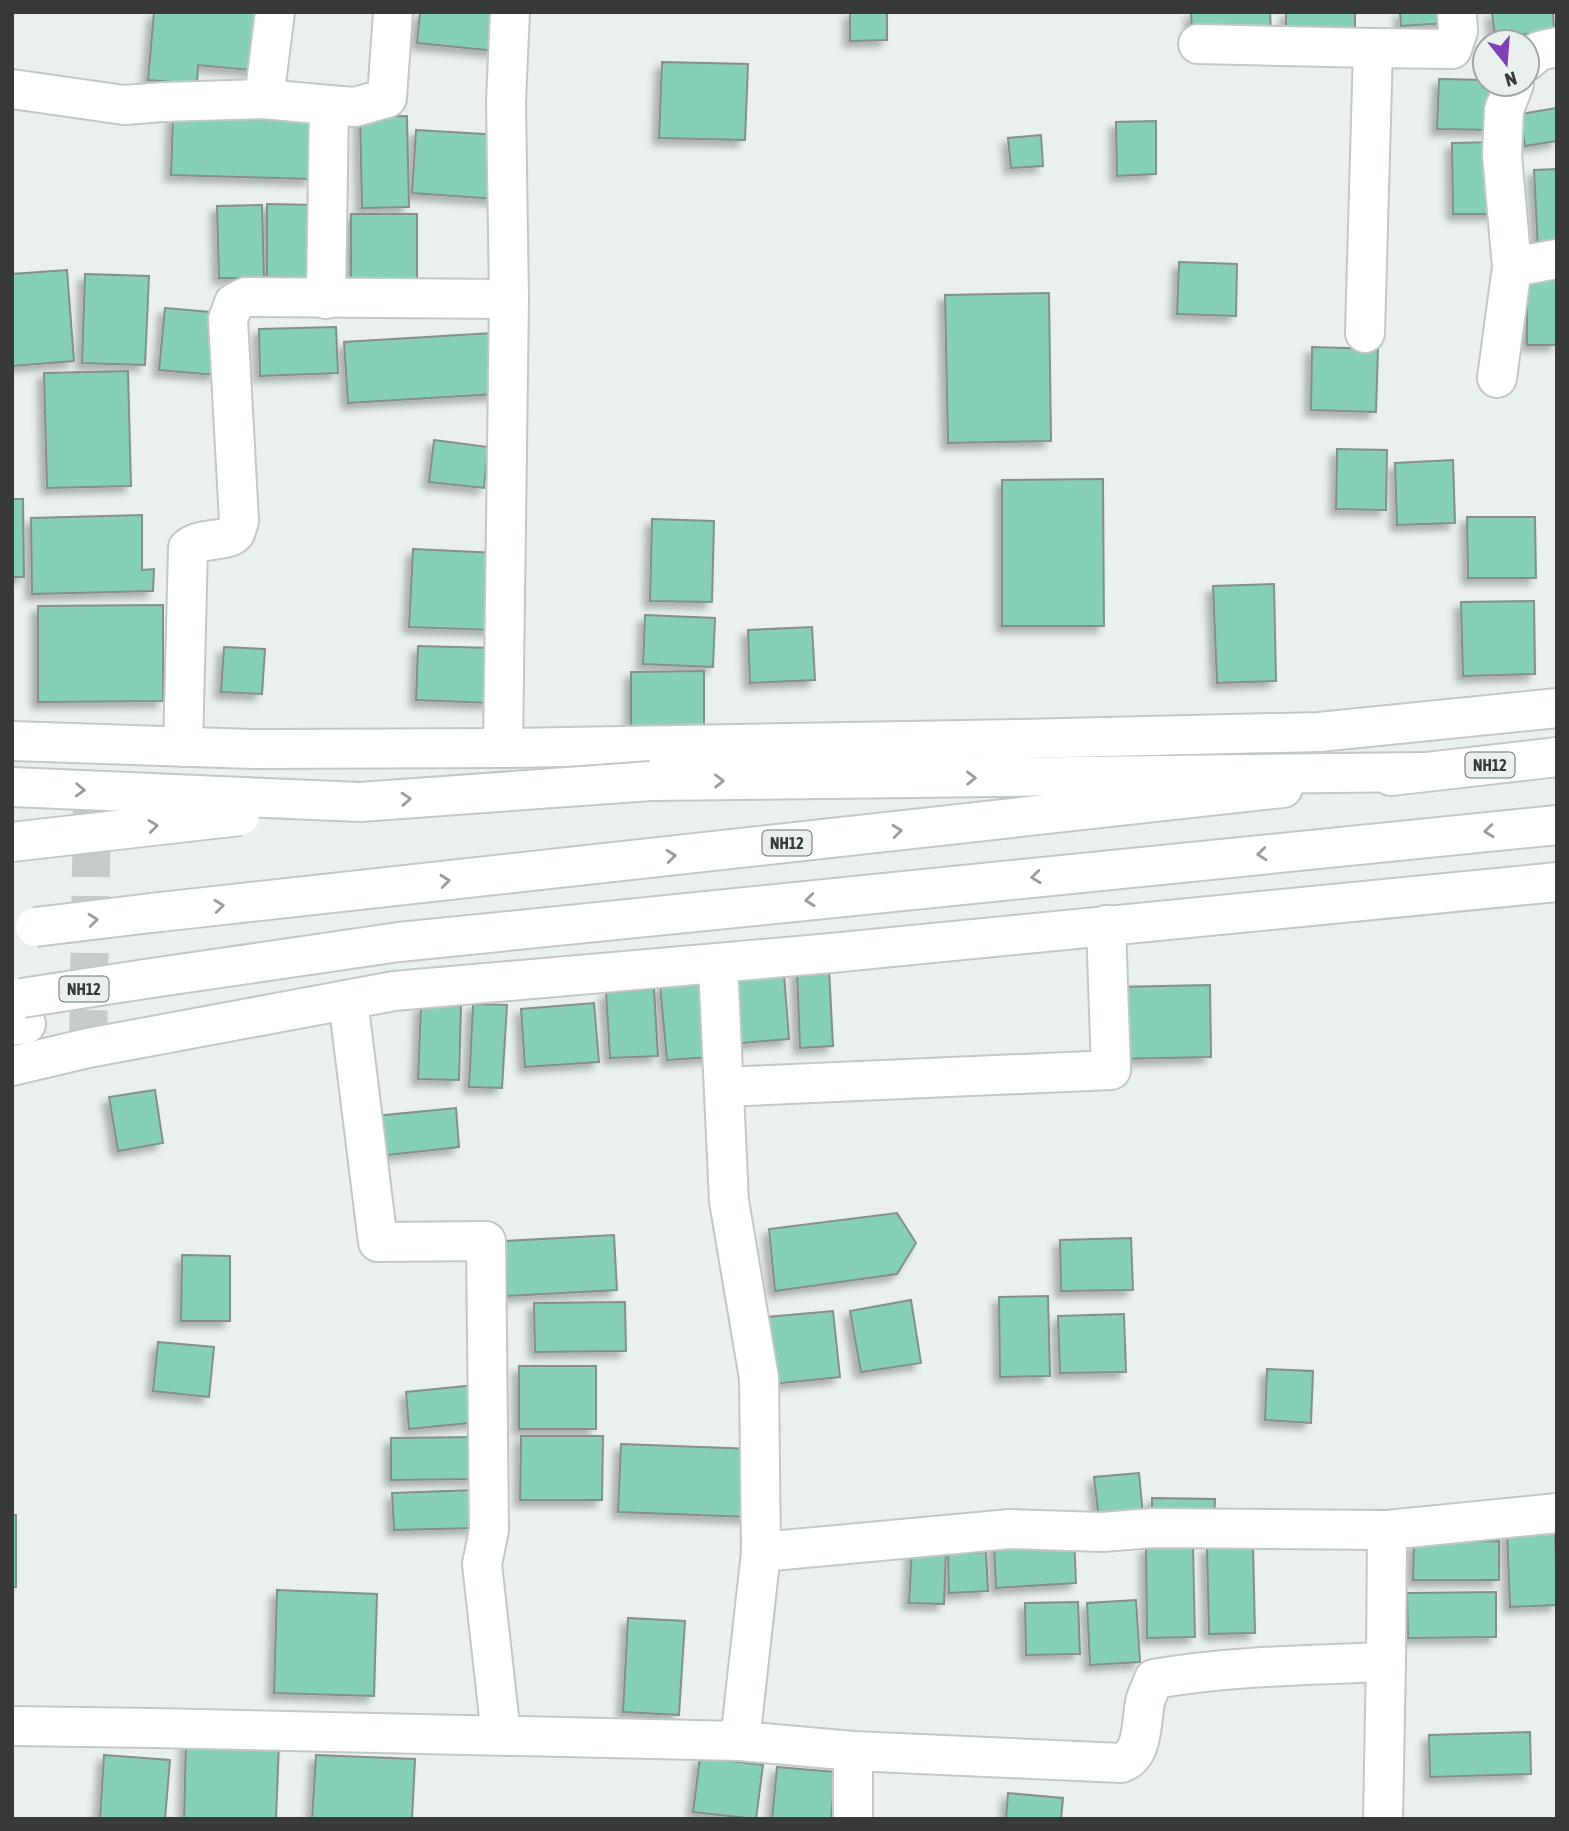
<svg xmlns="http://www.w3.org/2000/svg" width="1569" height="1831" viewBox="0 0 1569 1831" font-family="'Asap Condensed',sans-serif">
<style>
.building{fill:#87d0b8;stroke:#878e8b;stroke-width:2;filter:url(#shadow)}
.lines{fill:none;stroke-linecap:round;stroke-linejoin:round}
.minor-tunnel{stroke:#c5ccc9;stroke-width:38;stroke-dasharray:38 19;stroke-linecap:butt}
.minor-casing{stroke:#c1c8c5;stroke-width:42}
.tertiary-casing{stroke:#c1c8c5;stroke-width:42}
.trunk-casing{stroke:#c1c8c5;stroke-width:42}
.motorway-casing{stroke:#c1c8c5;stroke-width:42}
.minor{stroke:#fff;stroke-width:38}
.tertiary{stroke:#fff;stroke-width:38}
.trunk{stroke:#fff;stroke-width:38}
.motorway{stroke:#fff;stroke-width:38}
.trunk-bridge-casing{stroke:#c1c8c5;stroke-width:42;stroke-linecap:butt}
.motorway-bridge-casing{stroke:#c1c8c5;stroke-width:42;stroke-linecap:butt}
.trunk-bridge{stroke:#fff;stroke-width:38}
.motorway-bridge{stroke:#fff;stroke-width:38}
.oneway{stroke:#9b9c9c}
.labels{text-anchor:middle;stroke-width:7;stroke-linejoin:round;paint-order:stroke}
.shield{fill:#e9f0ed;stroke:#6c716f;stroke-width:2}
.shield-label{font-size:16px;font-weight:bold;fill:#373a39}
</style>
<defs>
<filter id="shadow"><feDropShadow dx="-6" dy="6" stdDeviation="3.5" flood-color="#0004"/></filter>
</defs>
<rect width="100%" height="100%" fill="#e9f0ed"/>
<g class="building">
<polygon points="154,12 266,12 261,71 198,65 197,84 148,80"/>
<polygon points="420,12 500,12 496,51 417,43"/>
<polygon points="850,12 887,12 887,40 850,41"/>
<polygon points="1191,12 1270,12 1271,31 1192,34"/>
<rect x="1286" y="12" width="69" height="22"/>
<polygon points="1400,12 1447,12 1447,23 1401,26"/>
<polygon points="1492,12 1553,12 1554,31 1495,37"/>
<polygon points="662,62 748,64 745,140 659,138"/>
<polygon points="1439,79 1485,80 1485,84 1495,84 1494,130 1437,129"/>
<polygon points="1557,108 1557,141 1525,146 1520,114"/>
<polygon points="173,114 313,117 311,179 171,175"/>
<polygon points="407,116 409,207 362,208 360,117"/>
<polygon points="1156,121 1156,174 1117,176 1116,122"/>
<polygon points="416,130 501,135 497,199 412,193"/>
<polygon points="1041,135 1043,166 1011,168 1008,138"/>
<polygon points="1496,142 1496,214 1453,214 1452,143"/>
<polygon points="1557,169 1557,250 1538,252 1534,170"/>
<polygon points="267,204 318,205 317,279 267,277"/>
<polygon points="262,205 264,278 219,278 217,206"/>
<polygon points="351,214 417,214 417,279 351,280"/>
<polygon points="1179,262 1237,264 1236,316 1177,314"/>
<polygon points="67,270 74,361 12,366 12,274"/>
<polygon points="85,274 149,276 145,365 82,363"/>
<rect x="1527" y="278" width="30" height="67"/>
<polygon points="1049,293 1051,441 948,443 945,295"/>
<polygon points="165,308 222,313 216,375 159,370"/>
<polygon points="336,327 338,373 260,376 259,329"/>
<polygon points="492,333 496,394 348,403 344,342"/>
<polygon points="1312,347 1378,349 1376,412 1311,410"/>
<polygon points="128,371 131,486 47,488 44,373"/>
<polygon points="434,440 488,447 484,488 429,482"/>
<polygon points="1337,449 1387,450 1386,510 1336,509"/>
<polygon points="1453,460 1455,523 1397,525 1395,463"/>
<polygon points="1103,479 1104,626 1002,626 1002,480"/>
<polygon points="12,499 23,499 24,577 12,577"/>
<polygon points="142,515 142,570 154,569 153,591 32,594 31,518"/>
<polygon points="1467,517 1535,517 1536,578 1468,578"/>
<polygon points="652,519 714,521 712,602 650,601"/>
<polygon points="413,549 497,553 493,630 409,627"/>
<polygon points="1274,584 1276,681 1217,683 1213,586"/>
<polygon points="1534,601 1535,674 1463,676 1461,602"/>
<polygon points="163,605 163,701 38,702 38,606"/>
<polygon points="645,615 715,618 713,667 643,664"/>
<polygon points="812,627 815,680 750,683 748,630"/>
<polygon points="418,646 493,648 491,703 416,700"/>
<polygon points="224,647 265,649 262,694 221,692"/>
<polygon points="704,671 704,728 631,728 631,672"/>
<polygon points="829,968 833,1046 800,1048 797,969"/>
<polygon points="784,974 789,1039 731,1044 726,979"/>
<polygon points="706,981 712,1057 667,1060 660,985"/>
<polygon points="1210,985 1211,1057 1116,1059 1115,987"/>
<polygon points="654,989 658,1056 610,1058 606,992"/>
<polygon points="594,1003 599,1062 525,1067 521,1009"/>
<polygon points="473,1004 507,1005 502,1088 469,1087"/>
<polygon points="421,1005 461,1006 459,1080 418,1079"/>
<polygon points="155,1090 163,1143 118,1151 109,1097"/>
<polygon points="456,1108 459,1147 379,1156 375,1116"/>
<polygon points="897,1213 916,1243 897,1274 775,1291 769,1229"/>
<polygon points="614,1235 617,1290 507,1296 505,1241"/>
<polygon points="1131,1238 1133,1290 1061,1291 1060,1240"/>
<polygon points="182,1255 230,1256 230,1321 181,1321"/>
<polygon points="1048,1296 1050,1376 1000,1377 999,1297"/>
<polygon points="911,1300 921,1363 861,1372 850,1311"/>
<polygon points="625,1302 626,1351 535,1352 534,1303"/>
<polygon points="833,1311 840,1377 772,1384 767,1317"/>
<polygon points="1124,1314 1126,1372 1060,1373 1058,1316"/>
<polygon points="158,1342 214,1347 209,1397 153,1391"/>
<rect x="519" y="1366" width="77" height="63"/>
<polygon points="1267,1369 1313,1371 1311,1423 1265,1420"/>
<polygon points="475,1385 479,1422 409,1429 406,1392"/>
<polygon points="521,1436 603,1436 602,1500 520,1500"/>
<polygon points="478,1437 478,1479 391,1480 391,1438"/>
<polygon points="621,1444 753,1449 750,1517 618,1512"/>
<polygon points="1139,1473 1143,1516 1099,1520 1094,1477"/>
<polygon points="475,1490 475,1528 394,1530 392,1493"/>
<polygon points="1152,1498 1215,1499 1214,1522 1152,1522"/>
<rect x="12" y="1515" width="4" height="72"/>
<polygon points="1555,1529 1557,1605 1510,1607 1507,1531"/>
<polygon points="1074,1538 1076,1583 996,1588 994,1543"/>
<polygon points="1499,1541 1499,1580 1413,1580 1414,1542"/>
<polygon points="1193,1546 1195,1637 1147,1638 1146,1547"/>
<polygon points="1253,1546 1255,1633 1209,1634 1207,1547"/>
<polygon points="912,1547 946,1548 944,1604 909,1603"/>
<polygon points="986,1552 988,1591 949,1593 948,1554"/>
<polygon points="277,1590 377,1594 374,1696 274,1693"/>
<polygon points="1496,1592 1496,1637 1408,1638 1407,1593"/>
<polygon points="1136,1600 1140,1662 1090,1665 1087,1603"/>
<polygon points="1078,1602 1080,1654 1026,1655 1025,1603"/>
<polygon points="628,1618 685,1621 679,1715 623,1712"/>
<polygon points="1530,1732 1531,1774 1430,1777 1429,1735"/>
<polygon points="186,1740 279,1742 276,1819 184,1819"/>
<polygon points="104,1755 170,1760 165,1819 100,1818"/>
<polygon points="316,1755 415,1759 412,1819 312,1819"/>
<polygon points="700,1757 763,1765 756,1819 693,1812"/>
<polygon points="777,1767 835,1772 831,1819 772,1819"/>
<polygon points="1008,1793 1063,1798 1061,1819 1006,1819"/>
</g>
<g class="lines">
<polyline class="minor-tunnel" points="88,1048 93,743"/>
<g class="minor-casing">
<g id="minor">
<polyline points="1198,44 1373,48"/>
<polyline points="1527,61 1539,51 1557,47"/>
<polyline points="12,89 124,105 163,102 264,99 329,105 326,299"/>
<polyline points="264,99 275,12"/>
<polyline points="329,105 355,107 387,98 393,12"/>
<polyline points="1512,267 1557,259"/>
<polyline points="1365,333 1373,48 1452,49 1458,31 1457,12"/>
<polyline points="1497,378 1512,267 1502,155 1504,110 1514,84"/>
<polyline points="12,741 253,749 503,748 1021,739 1319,732 1557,708"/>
<path d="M183,747L188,548C201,537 228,542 235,533C236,531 238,524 239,521L228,319L234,303L246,297L509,299"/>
<polyline points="503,748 509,299 506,101 510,12"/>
<polyline points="718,964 729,1201 759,1378 761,1552 740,1741"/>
<polyline points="348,1000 378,1242 486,1241 489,1530 482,1564 501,1735"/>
<polyline points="724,1087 1111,1070 1106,925"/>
<polyline points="761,1552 1010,1529 1102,1532 1153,1528 1387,1530"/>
<polyline points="12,1726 153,1728 740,1741 853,1751 853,1819"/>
<path d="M853,1751L1121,1763C1144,1755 1141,1722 1145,1702C1147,1694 1151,1687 1154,1679C1230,1666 1308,1665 1386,1662L1387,1530L1557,1513"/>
<polyline points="1383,1819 1386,1662"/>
</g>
</g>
<g class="tertiary-casing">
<polyline id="tertiary" points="12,1066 88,1048 394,991 831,953 1557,882"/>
</g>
<g class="trunk-casing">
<g id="trunk">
<polyline points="1391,776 1557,757"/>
<polyline points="151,913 1283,788"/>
<polyline points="145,979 399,942 1557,825"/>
</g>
</g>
<g class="motorway-casing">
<g id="motorway">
<polyline points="651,781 1423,772"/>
<polyline points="12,1026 26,1024"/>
</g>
</g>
<use href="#minor" class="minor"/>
<use href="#tertiary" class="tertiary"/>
<use href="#trunk" class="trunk"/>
<use href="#motorway" class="motorway"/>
<g class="trunk-bridge-casing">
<g id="trunk-bridge">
<polyline points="35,927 151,913"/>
<polyline points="22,998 145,979"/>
</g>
</g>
<g class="motorway-bridge-casing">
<g id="motorway-bridge">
<polyline points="12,787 360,802 651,781"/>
<polyline points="12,842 240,816"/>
</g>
</g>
<use href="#trunk-bridge" class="trunk-bridge"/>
<use href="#motorway-bridge" class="motorway-bridge"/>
</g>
<defs><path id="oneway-chevron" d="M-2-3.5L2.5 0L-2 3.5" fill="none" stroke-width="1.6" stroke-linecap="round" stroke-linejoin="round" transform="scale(1.75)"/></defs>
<g class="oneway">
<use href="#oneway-chevron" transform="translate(971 778) rotate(-1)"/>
<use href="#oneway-chevron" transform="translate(719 781) rotate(-1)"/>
<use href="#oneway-chevron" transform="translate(80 790) rotate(2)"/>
<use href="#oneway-chevron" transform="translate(406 799) rotate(-4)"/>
<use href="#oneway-chevron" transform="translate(153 826) rotate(-7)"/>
<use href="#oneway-chevron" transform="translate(897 831) rotate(-6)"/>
<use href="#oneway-chevron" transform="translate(1489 831) rotate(174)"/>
<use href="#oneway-chevron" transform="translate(1262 854) rotate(174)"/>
<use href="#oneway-chevron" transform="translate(671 856) rotate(-6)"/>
<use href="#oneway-chevron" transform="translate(1036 877) rotate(174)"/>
<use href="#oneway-chevron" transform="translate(445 881) rotate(-6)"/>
<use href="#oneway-chevron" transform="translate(810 900) rotate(174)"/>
<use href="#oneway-chevron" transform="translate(219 906) rotate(-6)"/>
<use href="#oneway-chevron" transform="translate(93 920) rotate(-6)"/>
</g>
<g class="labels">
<g class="shield">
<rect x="1465.5" y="752.5" width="49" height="25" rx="5"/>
<rect x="762.5" y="830.5" width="49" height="25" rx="5"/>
<rect x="59.5" y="976.5" width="49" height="25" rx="5"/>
</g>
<g class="shield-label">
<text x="1490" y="771">NH12</text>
<text x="787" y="849">NH12</text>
<text x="84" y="995">NH12</text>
</g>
</g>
<rect width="1569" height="1831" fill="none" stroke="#373a39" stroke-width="28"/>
<g transform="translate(1506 63) rotate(163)"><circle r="33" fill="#e9f0ed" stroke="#a2a7a5" stroke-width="2"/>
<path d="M0-5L12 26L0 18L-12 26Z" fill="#8041b6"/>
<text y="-10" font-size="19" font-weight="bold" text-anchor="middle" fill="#373a39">N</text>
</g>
</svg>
